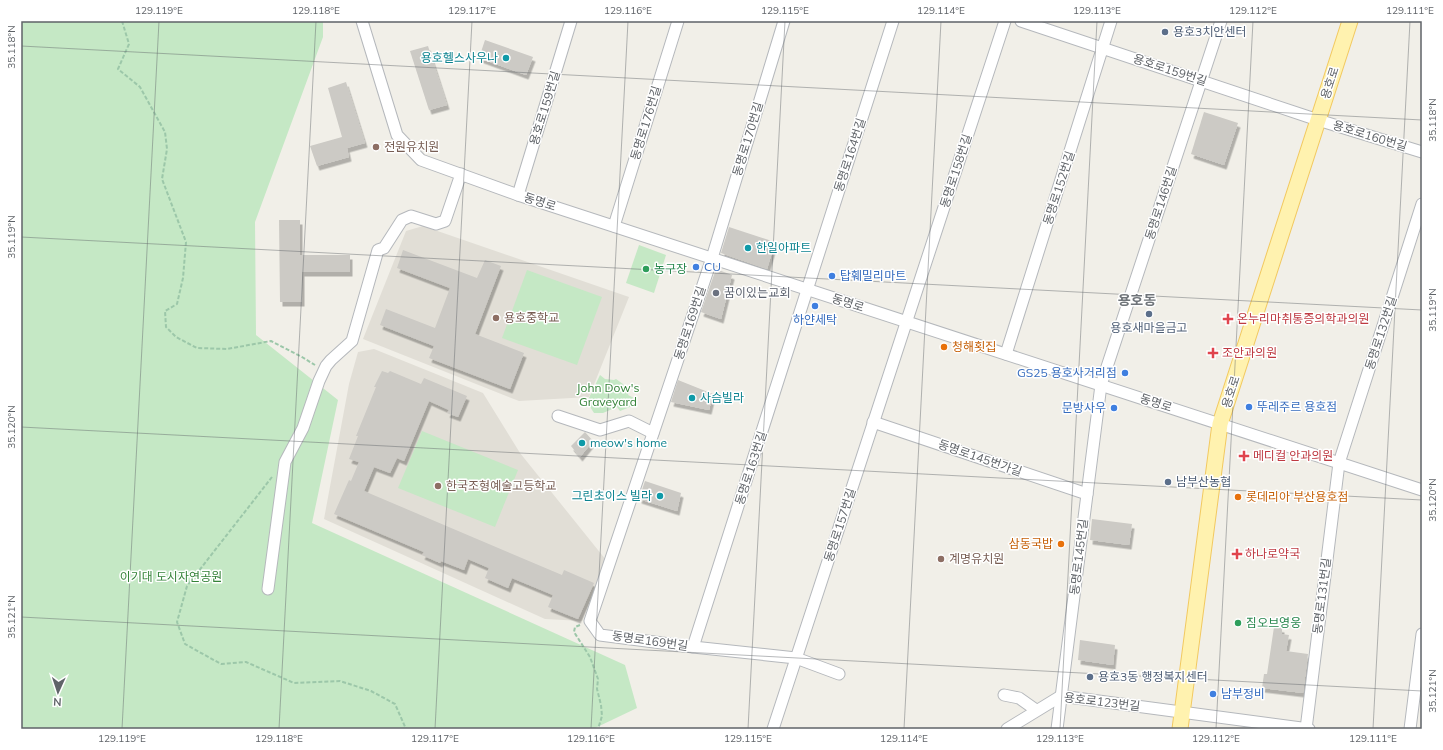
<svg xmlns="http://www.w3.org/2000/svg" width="1443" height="750" viewBox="0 0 1443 750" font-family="Mulish,'Noto Sans KR',sans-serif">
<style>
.education{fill:#e1ded6}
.green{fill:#c5e8c5}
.building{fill:#cccac5;filter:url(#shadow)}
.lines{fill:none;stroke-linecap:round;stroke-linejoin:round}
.minor-casing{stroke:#b5b8bc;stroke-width:13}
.major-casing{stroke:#f2c960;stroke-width:17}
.path{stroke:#9cc7a9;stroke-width:2;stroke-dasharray:4 2;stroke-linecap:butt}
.minor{stroke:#fff;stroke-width:11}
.major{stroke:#fff2af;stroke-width:15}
.ticks{fill:none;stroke:#5f6368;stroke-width:1;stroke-opacity:0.45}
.service-dot{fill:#5c6f8a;stroke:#fff;stroke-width:1.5}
.culture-dot{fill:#0f9aa8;stroke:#fff;stroke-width:1.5}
.education-dot{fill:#8d6e63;stroke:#fff;stroke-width:1.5}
.shop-dot{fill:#3f7fe0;stroke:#fff;stroke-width:1.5}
.leisure-dot{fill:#2e9e5b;stroke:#fff;stroke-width:1.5}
.worship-dot{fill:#6b7280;stroke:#fff;stroke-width:1.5}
.health-dot{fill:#e0444e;stroke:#fff;stroke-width:1.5}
.food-dot{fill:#e8710a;stroke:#fff;stroke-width:1.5}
.labels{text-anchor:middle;stroke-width:3;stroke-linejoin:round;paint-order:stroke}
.service-label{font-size:12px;fill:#4e5e75;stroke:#fff;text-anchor:start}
.culture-label{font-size:12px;fill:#0d838f;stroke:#fff;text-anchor:start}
.street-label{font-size:12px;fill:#5f6368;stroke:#fff}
.education-label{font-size:12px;fill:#785e54;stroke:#fff;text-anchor:start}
.shop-label{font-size:12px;fill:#366cbe;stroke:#fff;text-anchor:start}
.leisure-label{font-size:12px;fill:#27864d;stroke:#fff;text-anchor:start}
.worship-label{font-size:12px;fill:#5b616d;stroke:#fff;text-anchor:start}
.health-label{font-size:12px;fill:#be3a42;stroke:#fff;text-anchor:start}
.food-label{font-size:12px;fill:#c56008;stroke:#fff;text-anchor:start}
.park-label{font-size:12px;fill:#348238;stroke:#fff}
.quarter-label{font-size:14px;font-weight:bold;fill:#70757a;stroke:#fff}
.neatline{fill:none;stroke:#5f6368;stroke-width:1.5}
.ticks-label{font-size:10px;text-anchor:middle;fill:#5f6368}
</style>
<defs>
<filter id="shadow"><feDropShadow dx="2.5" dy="4.5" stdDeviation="0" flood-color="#0004"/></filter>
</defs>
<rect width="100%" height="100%" fill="#f1efe8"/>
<g class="education">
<polygon points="423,226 629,297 589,397 519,401 363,339 406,231"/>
<polygon points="374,349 483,393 520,453 606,560 582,621 545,619 324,519 349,384 358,352"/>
</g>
<g class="green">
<polygon points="21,21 323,21 323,37 255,222 256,335 338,400 312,523 625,665 637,708 593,729 21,729"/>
<polygon points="639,245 666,255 654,293 626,283"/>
<polygon points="527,270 602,297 577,365 502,338"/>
<polygon points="600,375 605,379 614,380 616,379 623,384 625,388 630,389 628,395 636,399 630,407 620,411 617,407 603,413 594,413 587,402"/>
<polygon points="422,431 518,470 495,527 398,488"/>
</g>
<g class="building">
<polygon points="485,40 533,57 526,75 479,58"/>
<polygon points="428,46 447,105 429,110 410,51"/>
<polygon points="346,82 365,143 347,148 349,157 317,166 310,146 342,137 328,88"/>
<polygon points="1204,112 1238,123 1224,165 1191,154"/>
<polygon points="279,220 300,220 300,255 350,255 350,272 302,272 302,302 280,302"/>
<polygon points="729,227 775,242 767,269 721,253"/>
<polygon points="403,250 477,278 485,260 501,266 475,334 524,353 510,389 429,358 434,346 380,325 386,309 435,328 450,288 397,268"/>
<polygon points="716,269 732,275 721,319 701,312"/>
<polygon points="382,371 388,373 390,371 421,384 424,378 467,396 458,417 447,413 449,410 429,401 404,461 397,458 390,473 374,467 364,491 562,575 564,570 594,583 578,619 548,607 553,595 512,578 508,588 485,578 489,568 468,559 464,570 441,561 440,563 422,555 424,552 334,514 349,480 351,481 359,462 349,459 358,436 356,436 376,387 374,387"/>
<polygon points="678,380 713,394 709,410 671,402"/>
<polygon points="585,432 593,441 580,457 571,446"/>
<polygon points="645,481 681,493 677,511 639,499"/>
<polygon points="1092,519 1132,524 1129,545 1090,540"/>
<polygon points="1274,627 1282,628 1282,634 1289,635 1286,651 1308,654 1303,693 1262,688 1264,674 1267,674"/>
<polygon points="1080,640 1115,645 1113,665 1078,660"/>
</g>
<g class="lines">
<g class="minor-casing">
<g id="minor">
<polyline points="362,21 397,135 421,160 518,195 1422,490"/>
<polyline points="784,21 712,258 590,621 600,635 693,647 796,658 839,674"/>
<polyline points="1021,21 1318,120 1422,152"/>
<polyline points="518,195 571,21"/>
<polyline points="614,226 678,21"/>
<polyline points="1006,354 1111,21"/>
<polyline points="558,416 600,430 629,421 653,433"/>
<polyline points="873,422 1087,494"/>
<polyline points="268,589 285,462 303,428 319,381 326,366 331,360 352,341 378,250 384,248 402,220 411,216 436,224 445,221 461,174"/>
<polyline points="693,647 893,21"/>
<polyline points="1004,695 1019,698 1036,710"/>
<polyline points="773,729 1005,21"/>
<polyline points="1007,729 1061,696 1309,729"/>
<polyline points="1057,729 1101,385 1221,21"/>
<polyline points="1306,729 1339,463 1422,204"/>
<polyline points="1410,729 1422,634"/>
</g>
</g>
<g class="major-casing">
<polyline id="major" points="1180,729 1220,424 1350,21"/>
</g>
<g class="path">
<polyline points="122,21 129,44 118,69 140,87 165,132 167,149 162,179 186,242 183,278 177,304 165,311 166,327 176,337 197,348 227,349 271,341 302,357 315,365"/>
<polyline points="272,477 187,586 177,622 185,644 221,664 246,662 294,683 340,681 371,691 395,704 406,729"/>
<polyline points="580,625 575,627 574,632 590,657 598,679 597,689 601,705 602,716 598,729"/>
</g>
<use href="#minor" class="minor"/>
<use href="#major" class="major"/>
</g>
<path class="ticks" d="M21,46L1422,120M21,237L1422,310M21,427L1422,500M21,617L1422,691M122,729L159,21M279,729L316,21M435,729L472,21M591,729L628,21M748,729L785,21M904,729L941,21M1060,729L1097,21M1216,729L1253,21M1373,729L1410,21"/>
<g class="service-dot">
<circle cx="1165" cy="32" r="4"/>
<circle cx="1149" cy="314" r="4"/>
<circle cx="1168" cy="482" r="4"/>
<circle cx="1090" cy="677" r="4"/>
</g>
<g class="culture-dot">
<circle cx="506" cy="58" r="4"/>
<circle cx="748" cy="248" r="4"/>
<circle cx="692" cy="398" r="4"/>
<circle cx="582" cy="443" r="4"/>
<circle cx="660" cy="496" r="4"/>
</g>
<g class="education-dot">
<circle cx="376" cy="147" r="4"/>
<circle cx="496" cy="318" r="4"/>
<circle cx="438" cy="486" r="4"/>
<circle cx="941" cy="559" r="4"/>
</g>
<g class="shop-dot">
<circle cx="696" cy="267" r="4"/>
<circle cx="832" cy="276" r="4"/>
<circle cx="815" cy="306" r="4"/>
<circle cx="1125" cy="373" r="4"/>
<circle cx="1249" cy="407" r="4"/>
<circle cx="1114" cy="408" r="4"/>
<circle cx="1213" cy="694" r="4"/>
</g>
<g class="leisure-dot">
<circle cx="646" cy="269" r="4"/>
<circle cx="1238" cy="623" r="4"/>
</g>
<circle class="worship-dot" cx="716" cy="293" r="4"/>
<g class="health-dot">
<path d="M1226 313h4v4h4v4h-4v4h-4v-4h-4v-4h4z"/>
<path d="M1211 347h4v4h4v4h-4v4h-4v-4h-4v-4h4z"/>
<path d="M1242 450h4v4h4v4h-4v4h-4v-4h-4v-4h4z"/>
<path d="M1235 548h4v4h4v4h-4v4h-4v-4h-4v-4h4z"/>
</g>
<g class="food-dot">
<circle cx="944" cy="347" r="4"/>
<circle cx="1238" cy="497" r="4"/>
<circle cx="1061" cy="544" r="4"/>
</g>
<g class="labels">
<g class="service-label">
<text x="1173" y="36">용호3치안센터</text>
<text x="1149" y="332" text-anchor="middle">용호새마을금고</text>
<text x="1176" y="486">남부산농협</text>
<text x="1098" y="681">용호3동 행정복지센터</text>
</g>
<g class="culture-label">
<text x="498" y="62" text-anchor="end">용호헬스사우나</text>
<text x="756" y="252">한일아파트</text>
<text x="700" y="402">사슴빌라</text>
<text x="590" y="447">meow's home</text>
<text x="652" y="500" text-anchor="end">그린초이스 빌라</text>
</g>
<g class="street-label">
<text transform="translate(1170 70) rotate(18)" y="4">용호로159번길</text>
<text transform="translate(1330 83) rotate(-72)" y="4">용호로</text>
<text transform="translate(545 108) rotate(-73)" y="4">용호로159번길</text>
<text transform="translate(646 123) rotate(-73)" y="4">동명로176번길</text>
<text transform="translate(1370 136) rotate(17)" y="4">용호로160번길</text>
<text transform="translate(748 139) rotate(-73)" y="4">동명로170번길</text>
<text transform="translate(850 155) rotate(-72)" y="4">동명로164번길</text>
<text transform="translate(956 171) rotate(-72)" y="4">동명로158번길</text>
<text transform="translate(1059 188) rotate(-72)" y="4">동명로152번길</text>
<text transform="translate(540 202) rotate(18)" y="4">동명로</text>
<text transform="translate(1161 203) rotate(-72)" y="4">동명로146번길</text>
<text transform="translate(848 303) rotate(18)" y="4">동명로</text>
<text transform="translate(690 323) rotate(-72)" y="4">동명로169번길</text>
<text transform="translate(1381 333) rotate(-72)" y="4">동명로132번길</text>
<text transform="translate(1231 392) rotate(-72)" y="4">용호로</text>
<text transform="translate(1156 403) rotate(18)" y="4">동명로</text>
<text transform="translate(980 458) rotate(19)" y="4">동명로145번가길</text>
<text transform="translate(751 468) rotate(-72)" y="4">동명로163번길</text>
<text transform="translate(840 525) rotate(-72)" y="4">동명로157번길</text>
<text transform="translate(1079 557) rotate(-83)" y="4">동명로145번길</text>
<text transform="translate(1322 596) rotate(-83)" y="4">동명로131번길</text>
<text transform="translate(650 641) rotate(8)" y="4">동명로169번길</text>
<text transform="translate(1102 702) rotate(7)" y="4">용호로123번길</text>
</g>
<g class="education-label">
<text x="384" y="151">전원유치원</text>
<text x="504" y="322">용호중학교</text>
<text x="446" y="490">한국조형예술고등학교</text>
<text x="949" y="563">계명유치원</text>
</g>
<g class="shop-label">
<text x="704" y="271">CU</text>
<text x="840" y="280">탑훼밀리마트</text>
<text x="815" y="324" text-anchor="middle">하얀세탁</text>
<text x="1117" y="377" text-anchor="end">GS25 용호사거리점</text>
<text x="1257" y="411">뚜레주르 용호점</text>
<text x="1106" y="412" text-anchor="end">문방사우</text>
<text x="1221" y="698">남부정비</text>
</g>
<g class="leisure-label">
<text x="654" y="273">농구장</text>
<text x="1246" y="627">짐오브영웅</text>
</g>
<g class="worship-label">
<text x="724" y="297">꿈이있는교회</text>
</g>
<g class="health-label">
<text x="1237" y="323">온누리마취통증의학과의원</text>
<text x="1222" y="357">조안과의원</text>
<text x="1253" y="460">메디컬 안과의원</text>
<text x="1245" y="558">하나로약국</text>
</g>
<g class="food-label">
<text x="952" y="351">청해횟집</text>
<text x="1246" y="501">롯데리아 부산용호점</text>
<text x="1053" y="548" text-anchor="end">삼동국밥</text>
</g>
<g class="park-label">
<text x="608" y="392">John Dow's<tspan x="608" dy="14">Graveyard</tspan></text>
<text x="171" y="581">이기대 도시자연공원</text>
</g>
<g class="quarter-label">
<text x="1137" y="305">용호동</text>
</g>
</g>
<rect width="1443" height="750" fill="none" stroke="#ffffff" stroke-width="44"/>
<g transform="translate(58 692) rotate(183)" stroke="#ffffff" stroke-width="3" paint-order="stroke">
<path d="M0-3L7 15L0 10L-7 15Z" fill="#5f6368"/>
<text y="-6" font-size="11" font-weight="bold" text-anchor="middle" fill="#5f6368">N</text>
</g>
<rect x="22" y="22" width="1399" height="706" class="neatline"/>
<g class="ticks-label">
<text x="159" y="14">129.119°E</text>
<text x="316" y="14">129.118°E</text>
<text x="472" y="14">129.117°E</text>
<text x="628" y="14">129.116°E</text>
<text x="785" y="14">129.115°E</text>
<text x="941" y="14">129.114°E</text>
<text x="1097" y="14">129.113°E</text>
<text x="1253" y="14">129.112°E</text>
<text x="1410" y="14">129.111°E</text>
<text transform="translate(11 47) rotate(-90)" y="4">35.118°N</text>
<text transform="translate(1432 120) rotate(-90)" y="4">35.118°N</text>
<text transform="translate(11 237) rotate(-90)" y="4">35.119°N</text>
<text transform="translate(1432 310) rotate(-90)" y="4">35.119°N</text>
<text transform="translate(11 427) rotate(-90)" y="4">35.120°N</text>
<text transform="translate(1432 500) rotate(-90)" y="4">35.120°N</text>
<text transform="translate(11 617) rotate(-90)" y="4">35.121°N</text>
<text transform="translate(1432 691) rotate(-90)" y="4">35.121°N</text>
<text x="122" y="742">129.119°E</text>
<text x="279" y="742">129.118°E</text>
<text x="435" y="742">129.117°E</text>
<text x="591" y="742">129.116°E</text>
<text x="748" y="742">129.115°E</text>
<text x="904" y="742">129.114°E</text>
<text x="1060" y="742">129.113°E</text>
<text x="1216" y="742">129.112°E</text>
<text x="1373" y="742">129.111°E</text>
</g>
</svg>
